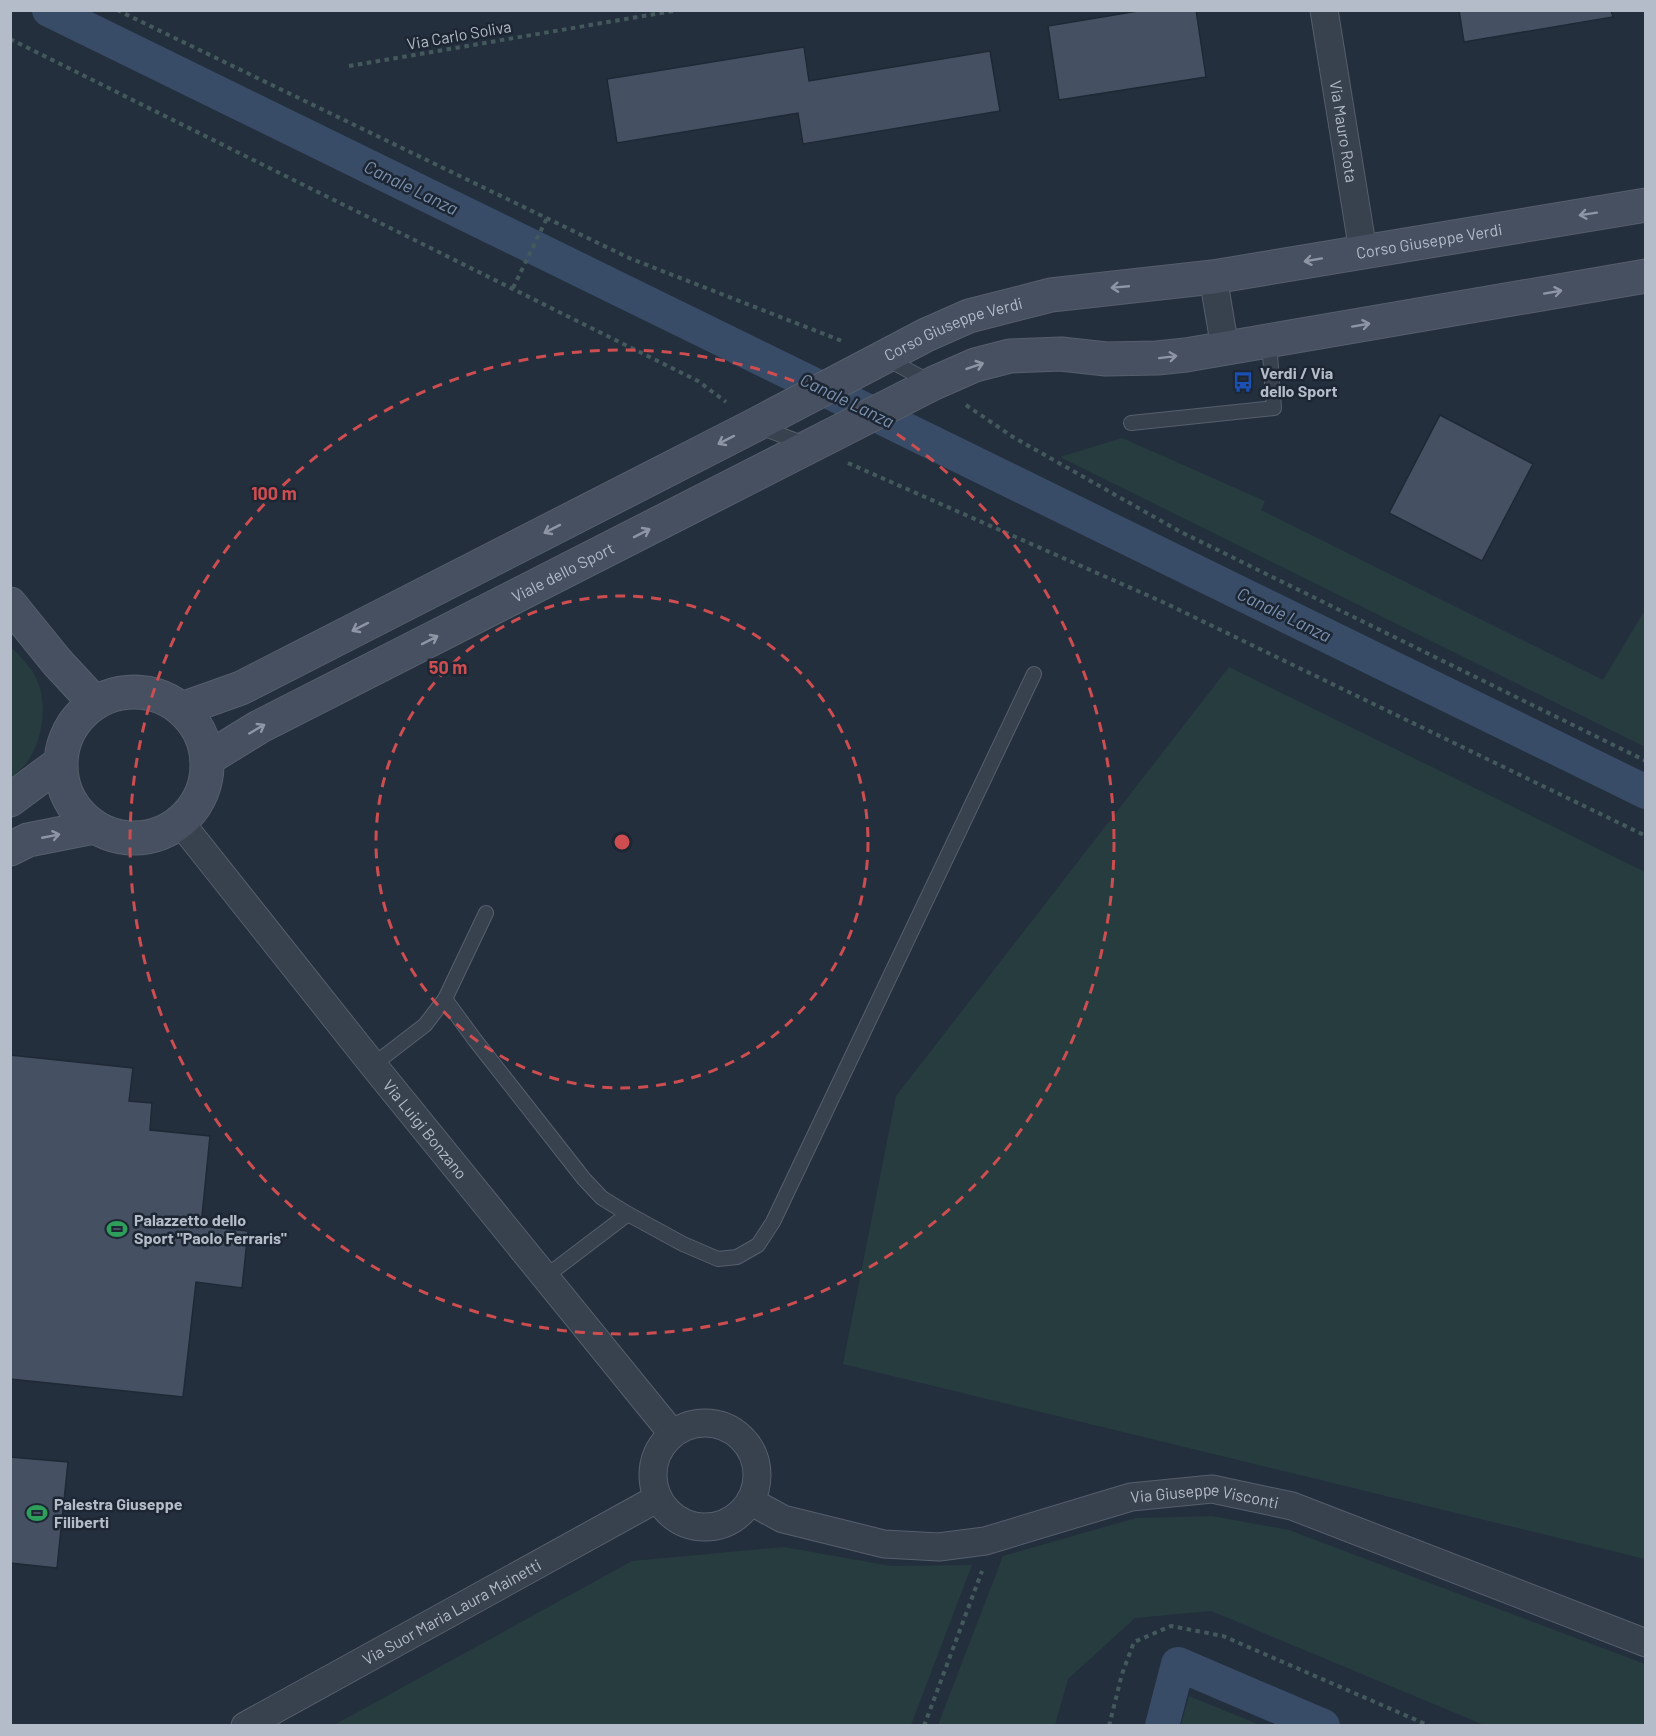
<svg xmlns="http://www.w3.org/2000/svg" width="1656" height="1736" viewBox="0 0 1656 1736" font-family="Barlow,sans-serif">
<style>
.green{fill:#263c3f}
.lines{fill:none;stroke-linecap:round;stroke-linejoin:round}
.canal{stroke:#394c67;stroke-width:34}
.building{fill:#455162;stroke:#1f2835;stroke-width:1.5}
.lane-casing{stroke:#565f6c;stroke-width:16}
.street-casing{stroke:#565f6c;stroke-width:29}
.secondary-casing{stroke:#565f6c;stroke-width:35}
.path{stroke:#44595c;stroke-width:4;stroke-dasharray:4.5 4.5;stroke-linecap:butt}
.lane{stroke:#38414e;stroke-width:14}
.street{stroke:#38414e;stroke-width:27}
.secondary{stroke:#465061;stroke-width:33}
.oneway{stroke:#8e96a5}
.ring{fill:none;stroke:#ce4d50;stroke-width:3;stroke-dasharray:10 8}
.labels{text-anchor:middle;stroke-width:5;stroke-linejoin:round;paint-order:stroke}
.street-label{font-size:16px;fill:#b4bcc9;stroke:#1d2633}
.poi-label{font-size:16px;font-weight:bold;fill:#b4bcc9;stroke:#1d2633;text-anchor:start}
.water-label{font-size:18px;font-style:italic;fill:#7c92b1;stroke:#1d2633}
.centre{fill:#ce4d50;stroke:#1d2633;stroke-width:3}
.ring-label{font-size:18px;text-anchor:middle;font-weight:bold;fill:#ce4d50;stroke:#1d2633;stroke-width:5;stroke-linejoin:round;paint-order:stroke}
</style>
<rect width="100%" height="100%" fill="#242f3e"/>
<g class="green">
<polygon points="1122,438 1265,501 1261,510 1603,680 1645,610 1645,747 1060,457"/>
<path d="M10,646C18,654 26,662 32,671C50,698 44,740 25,765C21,770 15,774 11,777Z"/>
<polygon points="1229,667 1645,872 1645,1559 843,1364 896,1096"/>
<polygon points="1212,1516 1289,1530 1645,1664 1645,1725 1484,1725 1211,1611 1135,1618 1068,1679 1055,1725 938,1725 1003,1556 1136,1518"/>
<polygon points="784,1547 891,1566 972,1565 911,1725 334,1725 632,1561"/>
<polygon points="1189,1696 1260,1725 1181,1725"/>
</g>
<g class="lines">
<g class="canal">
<polyline points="49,10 1646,792"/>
<polyline points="1162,1726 1178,1664 1323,1726"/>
</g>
</g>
<g class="building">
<polygon points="1144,10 1196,10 1206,77 1059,100 1048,26"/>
<polygon points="1459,10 1611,10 1613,17 1464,42"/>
<polygon points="804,47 809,81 990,51 1000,111 803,144 798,113 617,143 607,79"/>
<polygon points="1440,415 1533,464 1482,561 1389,513"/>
<polygon points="10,1055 133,1068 129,1101 152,1103 150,1130 210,1136 201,1226 248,1231 242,1288 196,1282 183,1397 10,1379"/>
<polygon points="10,1457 68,1462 57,1568 10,1563"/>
</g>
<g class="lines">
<g class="lane-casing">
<g id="lane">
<polyline points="885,358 932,383"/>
<polyline points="1131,423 1274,408 1269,341"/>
<polyline points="760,427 807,445"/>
<polyline points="445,999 475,1040 584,1179 602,1198 628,1214 683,1244 718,1259 737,1257 758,1245 773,1222 1034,674"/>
<polyline points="373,1065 425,1025 445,999 486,913"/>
<polyline points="545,1277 628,1214"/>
</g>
</g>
<g class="street-casing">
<g id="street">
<path id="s1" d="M1324,10L1363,251"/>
<polyline points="1213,277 1225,348"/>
<path id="s2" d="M180,822L373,1065L672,1433"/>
<circle cx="705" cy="1475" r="52"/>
<path id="s3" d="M750,1501L783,1519L884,1544L939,1547L985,1541L1131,1497L1212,1489L1292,1506L1646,1643"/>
<path id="s4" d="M245,1726L658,1498"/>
</g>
</g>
<g class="secondary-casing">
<g id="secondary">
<polyline points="10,604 57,662 95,703"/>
<circle cx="134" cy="765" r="73"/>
<path id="s5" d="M182,709L241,688L755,425L926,335L969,316L1051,295L1213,277L1646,205"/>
<path id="s6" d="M207,759L259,727L934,383L975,365L1010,356L1061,354L1106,359L1157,358L1186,355L1646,276"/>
<polyline points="10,800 60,763"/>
<polyline points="10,849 28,840 94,827"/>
</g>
</g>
<g class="path">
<polyline points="117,10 629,258 842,341"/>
<polyline points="10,39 698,381 726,402"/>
<polyline points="349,66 679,10"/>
<polyline points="513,288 547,218"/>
<polyline points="966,405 1013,437 1179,531 1646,761"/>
<polyline points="848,463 1165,603 1646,836"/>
<polyline points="924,1726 982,1571"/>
<polyline points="1109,1726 1122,1674 1134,1642 1171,1626 1223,1636 1430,1726"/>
</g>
<use href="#lane" class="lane"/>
<use href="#street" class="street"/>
<use href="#secondary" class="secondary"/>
</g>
<defs><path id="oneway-shaft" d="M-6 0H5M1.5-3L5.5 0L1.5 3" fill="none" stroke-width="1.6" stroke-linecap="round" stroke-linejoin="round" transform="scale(1.5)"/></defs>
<g class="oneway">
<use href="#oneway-shaft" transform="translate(1588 214) rotate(171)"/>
<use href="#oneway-shaft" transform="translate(1313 260) rotate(170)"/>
<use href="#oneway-shaft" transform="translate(1120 287) rotate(175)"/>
<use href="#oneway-shaft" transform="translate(1553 292) rotate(-10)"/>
<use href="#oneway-shaft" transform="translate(1361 325) rotate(-10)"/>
<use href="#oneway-shaft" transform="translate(1168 357) rotate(-7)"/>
<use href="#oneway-shaft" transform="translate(975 366) rotate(-19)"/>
<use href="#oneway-shaft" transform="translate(726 440) rotate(153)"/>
<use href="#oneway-shaft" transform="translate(552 529) rotate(153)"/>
<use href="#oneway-shaft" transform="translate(642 533) rotate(-27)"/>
<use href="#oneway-shaft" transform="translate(360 627) rotate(153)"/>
<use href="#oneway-shaft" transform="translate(430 640) rotate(-27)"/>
<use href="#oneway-shaft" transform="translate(257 729) rotate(-30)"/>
<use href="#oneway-shaft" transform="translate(51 836) rotate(-11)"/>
</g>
<g class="ring">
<circle cx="622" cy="842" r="246"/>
<circle cx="622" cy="842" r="492"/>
</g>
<defs>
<g id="bus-bare" transform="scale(1.62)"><path d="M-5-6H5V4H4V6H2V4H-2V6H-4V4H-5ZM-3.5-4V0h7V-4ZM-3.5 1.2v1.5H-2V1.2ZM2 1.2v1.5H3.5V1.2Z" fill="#1a4fb4" stroke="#1d2633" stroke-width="2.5" paint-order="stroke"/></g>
<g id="stadium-bare" transform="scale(1.62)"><path d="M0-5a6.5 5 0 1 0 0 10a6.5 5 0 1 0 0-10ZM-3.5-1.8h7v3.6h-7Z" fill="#2e9e5b" stroke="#1d2633" stroke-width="2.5" paint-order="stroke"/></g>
</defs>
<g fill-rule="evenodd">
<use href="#bus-bare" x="1243" y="382"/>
<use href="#stadium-bare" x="117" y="1229"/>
<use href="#stadium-bare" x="37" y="1513"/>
</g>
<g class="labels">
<g class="street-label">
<text transform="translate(459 35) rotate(-10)" y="6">Via Carlo Soliva</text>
<text dy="6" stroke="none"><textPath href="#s1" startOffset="123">Via Mauro Rota</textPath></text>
<text dy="6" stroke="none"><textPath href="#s5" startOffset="1347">Corso Giuseppe Verdi</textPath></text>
<text dy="6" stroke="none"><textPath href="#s5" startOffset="861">Corso Giuseppe Verdi</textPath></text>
<text dy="6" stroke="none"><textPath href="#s6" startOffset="402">Viale dello Sport</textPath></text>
<text dy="6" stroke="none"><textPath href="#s2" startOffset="393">Via Luigi Bonzano</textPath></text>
<text dy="6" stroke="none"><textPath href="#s3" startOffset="470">Via Giuseppe Visconti</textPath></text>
<text dy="6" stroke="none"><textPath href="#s4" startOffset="236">Via Suor Maria Laura Mainetti</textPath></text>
</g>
<g class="poi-label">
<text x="1260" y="379">Verdi / Via<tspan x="1260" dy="18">dello Sport</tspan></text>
<text x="134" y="1226">Palazzetto dello<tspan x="134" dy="18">Sport "Paolo Ferraris"</tspan></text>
<text x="54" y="1510">Palestra Giuseppe<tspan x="54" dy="18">Filiberti</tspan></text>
</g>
<g class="water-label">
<text transform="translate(411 188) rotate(26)" y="6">Canale Lanza</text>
<text transform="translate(847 401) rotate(26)" y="6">Canale Lanza</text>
<text transform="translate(1284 615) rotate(26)" y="6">Canale Lanza</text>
</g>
</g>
<circle cx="622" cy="842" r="9" class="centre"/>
<g class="ring-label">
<text x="274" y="500">100 m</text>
<text x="448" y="674">50 m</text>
</g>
<rect width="1656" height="1736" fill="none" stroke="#b4bcc9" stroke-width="24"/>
</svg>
